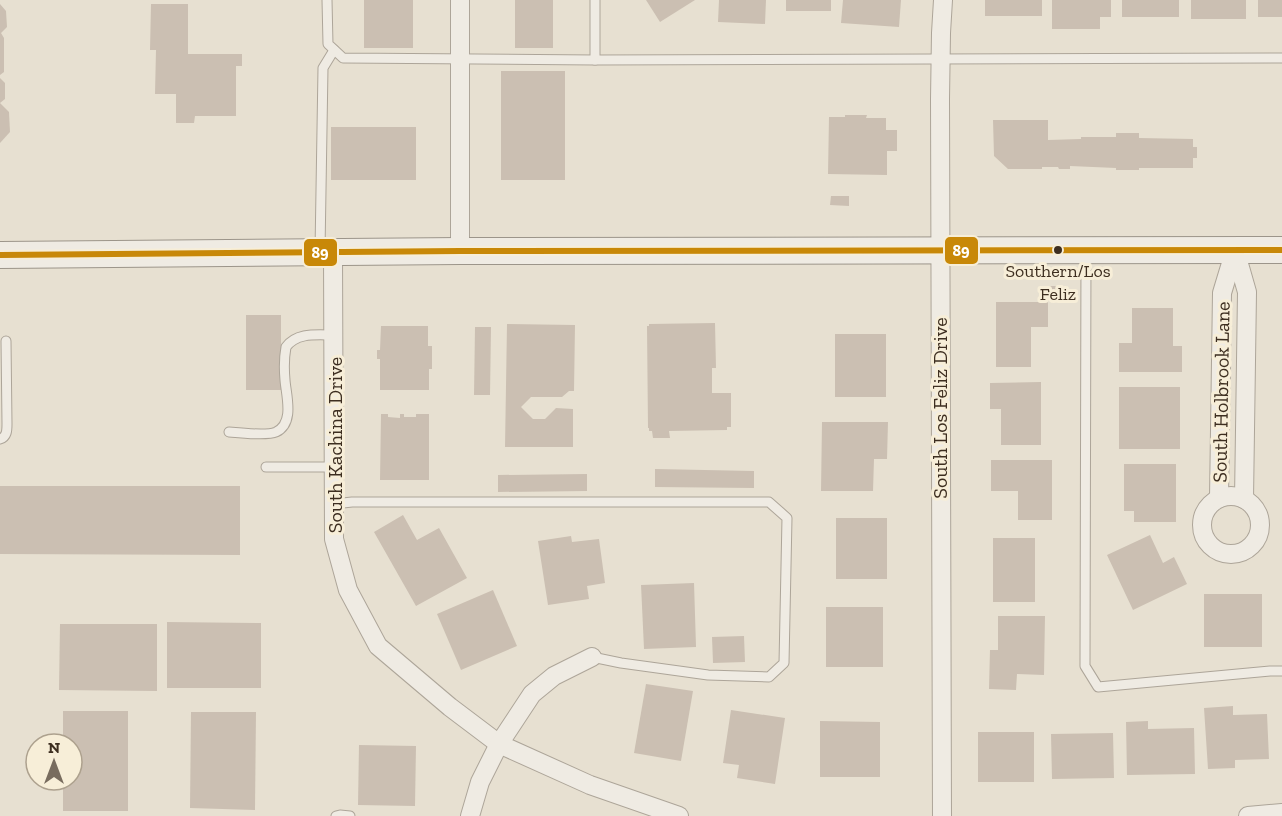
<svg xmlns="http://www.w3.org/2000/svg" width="1282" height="816" viewBox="0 0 1282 816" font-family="'Zilla Slab',serif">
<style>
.building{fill:#cbbfb2}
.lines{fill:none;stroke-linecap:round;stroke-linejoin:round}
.service-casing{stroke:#ada599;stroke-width:11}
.minor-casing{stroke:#ada599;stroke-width:20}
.secondary-casing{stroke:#9c958a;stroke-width:28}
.service{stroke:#efebe3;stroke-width:9}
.minor{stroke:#efebe3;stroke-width:18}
.secondary{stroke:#efebe3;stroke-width:26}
.bus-1-casing{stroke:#f7eed8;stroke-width:10}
.bus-1{stroke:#c88808;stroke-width:6}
.bus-dot{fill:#3d2e20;stroke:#f7eed8;stroke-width:2}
.labels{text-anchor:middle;stroke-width:6;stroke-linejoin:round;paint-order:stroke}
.bus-label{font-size:18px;fill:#3d2e20;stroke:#f7eed8}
.street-label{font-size:20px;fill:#3d2e20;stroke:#f7eed8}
.line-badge{stroke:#f7eed8;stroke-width:2}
.badge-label{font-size:16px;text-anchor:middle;font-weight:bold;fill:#fff}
</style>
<rect width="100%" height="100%" fill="#e7e0d1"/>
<g class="building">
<rect x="364" y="0" width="49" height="48"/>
<rect x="515" y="0" width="38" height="48"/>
<polygon points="646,0 695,0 660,22"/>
<polygon points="719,0 766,0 765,24 718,22"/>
<rect x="786" y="0" width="45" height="11"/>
<polygon points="843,0 901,0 899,27 841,23"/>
<rect x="985" y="0" width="57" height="16"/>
<polygon points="1052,0 1111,0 1111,17 1100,17 1100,29 1052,29"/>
<rect x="1122" y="0" width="57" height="17"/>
<rect x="1191" y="0" width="55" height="19"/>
<rect x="1258" y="0" width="24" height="17"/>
<polygon points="0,4 6,11 7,27 1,33 4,38 4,72 0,75"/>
<polygon points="151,4 188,4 188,54 242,54 242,66 236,66 236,116 195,116 194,123 176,123 176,94 155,94 156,50 150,50"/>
<rect x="501" y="71" width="64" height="109"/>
<polygon points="0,78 5,83 5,99 0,103"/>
<polygon points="0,103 9,112 10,132 0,143"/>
<polygon points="845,115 867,115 866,118 886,118 886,130 897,130 897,151 887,151 887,175 828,174 829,117 845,117"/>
<polygon points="993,120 1048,120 1048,140 1081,139 1081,137 1116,137 1116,133 1139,133 1139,138 1193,139 1193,147 1197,147 1197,158 1193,158 1193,168 1139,168 1139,170 1116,170 1116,168 1070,166 1070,169 1059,169 1058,167 1042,167 1042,169 1008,169 994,156"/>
<rect x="331" y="127" width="85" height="53"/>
<polygon points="831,196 849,196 849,206 830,205"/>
<rect x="1049" y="286" width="18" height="8"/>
<polygon points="996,302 1048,302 1048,327 1031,327 1031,367 996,367"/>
<polygon points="1132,308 1173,308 1173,346 1182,346 1182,372 1119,372 1119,343 1132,343"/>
<rect x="246" y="315" width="35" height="75"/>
<polygon points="715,323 716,368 712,368 712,393 731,393 731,427 727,427 727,430 669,431 670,438 653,438 652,431 649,431 649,428 648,428 647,326 649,326 649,324"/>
<polygon points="507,324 575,325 574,391 569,391 562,397 531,397 521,407 533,419 545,419 556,408 573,409 573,447 505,447"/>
<polygon points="381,326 428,326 428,346 432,346 432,369 429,369 429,390 380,390 380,359 377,359 377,350 380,350"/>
<polygon points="475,327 491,327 490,395 474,395"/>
<rect x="835" y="334" width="51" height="63"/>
<polygon points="1041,382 1041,445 1001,445 1001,409 990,409 990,383"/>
<rect x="1119" y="387" width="61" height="62"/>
<polygon points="381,414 388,414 388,417 400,418 400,414 404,414 404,417 416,417 416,414 429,414 429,480 380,480"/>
<polygon points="822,422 888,422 887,459 874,459 873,491 821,491"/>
<polygon points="991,460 1052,460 1052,520 1018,520 1018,491 991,491"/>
<polygon points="1124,464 1176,464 1176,522 1134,522 1134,511 1124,511"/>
<polygon points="655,469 754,471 754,488 655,487"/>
<polygon points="587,474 587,491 498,492 498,475"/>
<polygon points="0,486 240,486 240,555 0,554"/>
<polygon points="403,515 417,540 439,528 467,578 416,606 374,532"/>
<rect x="836" y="518" width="51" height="61"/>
<polygon points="1150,535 1163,563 1174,557 1187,584 1133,610 1107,555"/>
<polygon points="571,536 572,542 599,539 605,583 587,586 589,599 548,605 538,541"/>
<rect x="993" y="538" width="42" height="64"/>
<polygon points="694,583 696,647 644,649 641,585"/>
<polygon points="493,590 517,646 461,670 437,614"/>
<rect x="1204" y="594" width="58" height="53"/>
<rect x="826" y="607" width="57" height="60"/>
<polygon points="998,616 1045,616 1044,675 1017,674 1016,690 989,689 990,650 998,650"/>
<polygon points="167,622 261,623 261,688 167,688"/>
<polygon points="60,624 157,624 157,691 59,690"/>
<polygon points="744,636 745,662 713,663 712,637"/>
<polygon points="646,684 693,691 681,761 634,753"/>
<polygon points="1233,706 1233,715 1267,714 1269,759 1235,760 1235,768 1208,769 1204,708"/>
<polygon points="731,710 785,718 775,784 737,778 739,765 723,763"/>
<polygon points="63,711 128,711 128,811 63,811 63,780 72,780 72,744 63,744"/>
<polygon points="191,712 256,712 255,810 190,808"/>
<polygon points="820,721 880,722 880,777 820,777"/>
<polygon points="1148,721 1148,729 1194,728 1195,774 1127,775 1126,722"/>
<rect x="978" y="732" width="56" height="50"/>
<polygon points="1113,733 1114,778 1052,779 1051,734"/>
<polygon points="359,745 416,746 415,806 358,805"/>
</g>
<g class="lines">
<g class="service-casing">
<g id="service">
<polyline points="327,0 328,44 343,58 595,60 1282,58"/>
<polyline points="595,0 595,60"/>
<polyline points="1086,250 1085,666 1098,687 1270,671 1282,671"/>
<polyline points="320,251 323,68 334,50"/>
<path d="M229,432C240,433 267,436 276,432C295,423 286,395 285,380C284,369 284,358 286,347C297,332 317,335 334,335"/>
<path d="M0,439C7,437 7,430 7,424L6,341"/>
<polyline points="266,467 334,467"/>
<polyline points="334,504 352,502 769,502 787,518 784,663 769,677 708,675 621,663 592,657"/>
<polyline points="336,816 340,815 350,816"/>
</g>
</g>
<g class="minor-casing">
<g id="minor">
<polyline points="1235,250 1247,292 1244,499"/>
<polyline points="460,251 460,0"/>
<polyline points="333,253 334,539 348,590 378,646 450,707 499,744 590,785 679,816"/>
<circle cx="1231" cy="525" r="29"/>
<polyline points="1219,498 1222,293 1235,250"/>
<polyline points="470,816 480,782 499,744 532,694 554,676 592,657"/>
<polyline points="942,816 940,99 941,33 943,0"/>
<polyline points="1248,816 1282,813"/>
</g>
</g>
<g class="secondary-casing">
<polyline id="secondary" points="0,255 460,251 1282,250"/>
</g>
<use href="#service" class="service"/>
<use href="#minor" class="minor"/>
<use href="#secondary" class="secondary"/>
<g class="bus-1-casing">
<polyline id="bus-1" points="0,255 460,251 1282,250"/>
</g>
<use href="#bus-1" class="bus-1"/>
</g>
<circle class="bus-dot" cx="1058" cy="250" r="5"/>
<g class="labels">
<g class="bus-label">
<text x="1058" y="277">Southern/Los<tspan x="1058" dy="23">Feliz</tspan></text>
</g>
<g class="street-label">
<text transform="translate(1221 392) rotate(-89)" y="7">South Holbrook Lane</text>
<text transform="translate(940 408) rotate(-90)" y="7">South Los Feliz Drive</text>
<text transform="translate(335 445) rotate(-90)" y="7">South Kachina Drive</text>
</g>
</g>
<g class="line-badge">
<rect x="944" y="236" width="35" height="29" rx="6" fill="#c88808"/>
<rect x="303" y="238" width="35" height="29" rx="6" fill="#c88808"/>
</g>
<g class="badge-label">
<text x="961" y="256">89</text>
<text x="320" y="258">89</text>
</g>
<g transform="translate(54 762)"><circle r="28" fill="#f7eed8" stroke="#ada18e" stroke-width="1.5"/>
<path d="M0-4.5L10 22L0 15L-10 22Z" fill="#786c5e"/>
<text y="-9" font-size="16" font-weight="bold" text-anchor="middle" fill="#3d2e20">N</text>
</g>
</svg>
